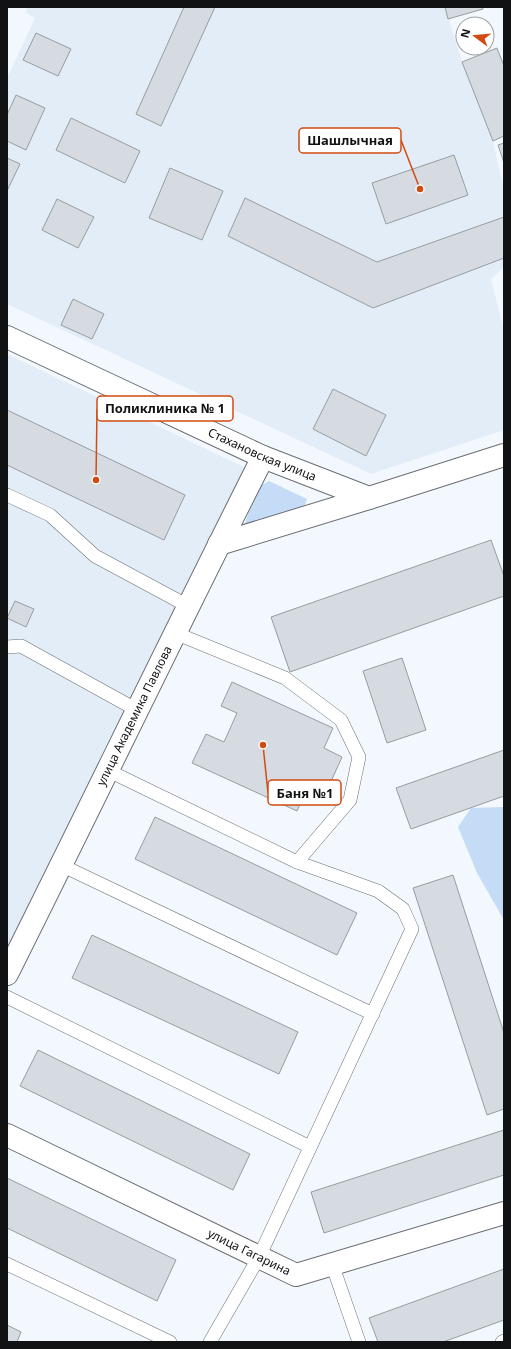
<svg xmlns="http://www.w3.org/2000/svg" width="511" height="1349" viewBox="0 0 511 1349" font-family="'Noto Sans',sans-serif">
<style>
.built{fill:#e2edf8}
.green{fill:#c4dcf5}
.building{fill:#d6dbe1;stroke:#979ca1}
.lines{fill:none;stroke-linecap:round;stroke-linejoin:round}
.lane-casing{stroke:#6a6f74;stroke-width:14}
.street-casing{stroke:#6a6f74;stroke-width:24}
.lane{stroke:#fff;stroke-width:13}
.street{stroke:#fff;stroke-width:22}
.labels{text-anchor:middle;stroke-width:3;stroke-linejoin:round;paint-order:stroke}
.street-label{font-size:12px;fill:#101214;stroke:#fff}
.leader{fill:none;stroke:#d14b12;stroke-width:1.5}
.callout-dot{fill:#d14b12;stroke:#fff;stroke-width:1.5}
.callout{fill:#fff;stroke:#d14b12;stroke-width:1.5}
.callout-label{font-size:13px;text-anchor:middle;font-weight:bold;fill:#101214}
</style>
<rect width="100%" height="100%" fill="#f3f8fe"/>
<g class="built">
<polygon points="27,7 445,7 462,62 493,141 504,191 504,267 491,279 504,330 504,430 371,474 7,304 7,78 35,18 26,13"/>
<polygon points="7,354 246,468 7,951"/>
</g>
<g class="green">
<polygon points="269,481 307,499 302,513 255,526 245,524 256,488"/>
<polygon points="504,807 504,920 477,873 458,827 471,808"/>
</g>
<g class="building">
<polygon points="184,7 215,7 161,126 136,114"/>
<polygon points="445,7 482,7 483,9 448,19"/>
<polygon points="36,33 71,49 58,76 23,60"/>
<polygon points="497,48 504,66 504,136 493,141 462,62"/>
<polygon points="16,95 45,108 26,150 7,141 7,115"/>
<polygon points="71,118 140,151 125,183 56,150"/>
<polygon points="504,143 504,163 498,145"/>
<polygon points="454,155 468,195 386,224 372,183"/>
<polygon points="7,158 20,164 7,191"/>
<polygon points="170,168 223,191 202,240 149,218"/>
<polygon points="245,198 377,262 504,217 504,258 373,308 228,236"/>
<polygon points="57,199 94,217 78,248 42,230"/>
<polygon points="73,299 104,314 92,339 61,325"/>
<polygon points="333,389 386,415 366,456 313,429"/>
<polygon points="7,410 185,495 164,540 7,465"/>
<polygon points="491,540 504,576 504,596 290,672 271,617"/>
<polygon points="15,601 34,609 26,627 7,618"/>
<polygon points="402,658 426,730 387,743 363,671"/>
<polygon points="232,682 333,728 324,748 342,757 324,797 307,789 297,811 192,763 206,734 224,742 237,713 221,706"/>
<polygon points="504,750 504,796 411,829 396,788"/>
<polygon points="155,817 357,913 337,955 135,859"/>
<polygon points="453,875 504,1033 504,1109 487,1115 413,888"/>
<polygon points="92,935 298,1032 279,1074 72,978"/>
<polygon points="38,1050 250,1154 233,1190 20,1086"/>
<polygon points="504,1130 504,1175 324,1233 311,1192"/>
<polygon points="7,1178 176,1260 157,1301 7,1228"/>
<polygon points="504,1269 504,1320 443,1342 378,1342 369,1318"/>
<polygon points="7,1325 21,1332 17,1342 7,1342"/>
</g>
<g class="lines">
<g class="lane-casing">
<g id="lane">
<polyline points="7,495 50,515 95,556 188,606"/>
<polyline points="175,633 285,678 341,720 359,757 350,800 297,862"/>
<polyline points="7,647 21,646 137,710"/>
<polyline points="109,771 297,862 378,891 403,909 412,929 259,1257 210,1342"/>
<polyline points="61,865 373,1014"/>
<polyline points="7,997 310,1147"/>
<polyline points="7,1264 170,1342"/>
<polyline points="332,1264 359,1342"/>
<polyline points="502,1342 504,1341"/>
</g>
</g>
<g class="street-casing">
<g id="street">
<path id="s1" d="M7,337L263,457L369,498L504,455"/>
<polyline points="219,544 369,498"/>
<path id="s2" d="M7,974C93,802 176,629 263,457"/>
<path id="s3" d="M7,1135L296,1275L504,1213"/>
</g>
</g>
<use href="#lane" class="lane"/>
<use href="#street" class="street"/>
</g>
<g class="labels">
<g class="street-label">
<text dy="4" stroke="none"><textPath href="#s1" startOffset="281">Стахановская улица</textPath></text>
<text dy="4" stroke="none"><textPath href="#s2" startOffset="288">улица Академика Павлова</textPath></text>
<text dy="4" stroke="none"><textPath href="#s3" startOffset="269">улица Гагарина</textPath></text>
</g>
</g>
<path class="leader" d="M420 189L401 140M96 480L97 409M263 745L268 793"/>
<g class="callout-dot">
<circle cx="420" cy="189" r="4"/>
<circle cx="96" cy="480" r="4"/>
<circle cx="263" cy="745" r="4"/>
</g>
<g class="callout">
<rect x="299" y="128" width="102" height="25" rx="4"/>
<rect x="97" y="396" width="136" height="25" rx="4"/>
<rect x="268" y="780" width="73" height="25" rx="4"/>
</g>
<g class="callout-label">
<text x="350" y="145">Шашлычная</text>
<text x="165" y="413">Поликлиника № 1</text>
<text x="305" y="798">Баня №1</text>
</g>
<rect width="511" height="1349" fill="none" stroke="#101214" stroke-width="16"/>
<g transform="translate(475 36) rotate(286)"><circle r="19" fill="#ffffff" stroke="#9fa0a1"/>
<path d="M0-3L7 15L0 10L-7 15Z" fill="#d14b12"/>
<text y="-6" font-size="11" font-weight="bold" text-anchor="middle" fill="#101214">N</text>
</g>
</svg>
